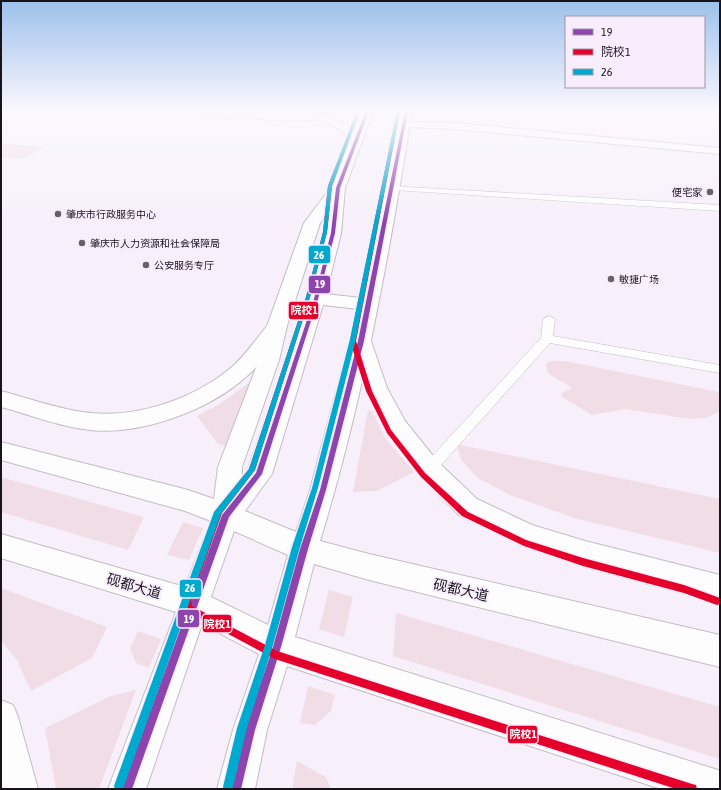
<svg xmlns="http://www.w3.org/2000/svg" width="721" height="790" viewBox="0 0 721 790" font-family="'Asap Condensed','Noto Sans SC',sans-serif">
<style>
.green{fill:#f1dde6}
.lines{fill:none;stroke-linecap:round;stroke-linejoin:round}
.pedestrian-casing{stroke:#c3bcc6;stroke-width:1}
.minor-casing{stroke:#c3bcc6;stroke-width:2}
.tertiary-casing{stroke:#c3bcc6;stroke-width:2}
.primary-casing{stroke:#c3bcc6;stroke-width:2}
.pedestrian{fill:#fefdfe;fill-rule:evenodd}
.minor{fill:#fefdfe;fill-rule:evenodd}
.tertiary{fill:#fefdfe;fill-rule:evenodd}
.primary{fill:#fefdfe;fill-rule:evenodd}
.bus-1-casing{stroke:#f8edfd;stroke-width:3}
.bus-2-casing{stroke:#f8edfd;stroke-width:3}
.bus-3-casing{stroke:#f8edfd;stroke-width:3}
.bus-1{fill:#8e44ad;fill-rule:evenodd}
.bus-2{fill:#e4002b;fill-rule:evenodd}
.bus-3{fill:#00a9ce;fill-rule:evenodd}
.poi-dot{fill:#67606a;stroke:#f8edfd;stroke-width:1.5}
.labels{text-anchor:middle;stroke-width:4;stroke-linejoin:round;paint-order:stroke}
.far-poi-label{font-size:10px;fill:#19131c;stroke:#f8edfd;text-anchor:start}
.near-street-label{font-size:14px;fill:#19131c;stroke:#f8edfd}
.line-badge{stroke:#f8edfd;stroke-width:1.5}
.badge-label{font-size:11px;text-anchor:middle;font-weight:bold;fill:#fff}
</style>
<rect width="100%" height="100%" fill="#f7f0fa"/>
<g class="green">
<polygon points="1,143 43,147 25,159 1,157"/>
<path d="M550,361H565L714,391L720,393V412L705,418L690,419L625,409L592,415L562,397V393L572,388C565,381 555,380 548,373L546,364Z"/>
<polygon points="257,377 230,447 218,444 197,416 218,405"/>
<polygon points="368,410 372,411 386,439 414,472 377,491 353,492"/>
<polygon points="456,444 720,499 720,553 574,518 510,495 478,478 462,461"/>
<polygon points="1,477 144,517 128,550 1,512"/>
<polygon points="183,522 203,528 189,560 167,555"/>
<polygon points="1,588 107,627 92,658 31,691 17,660 1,641"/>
<polygon points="329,590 353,597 344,637 319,629"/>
<polygon points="396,613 720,707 720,759 393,656"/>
<polygon points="138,631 161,639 149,668 136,663 130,649"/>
<polygon points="308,686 335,695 331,711 315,725 300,723"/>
<polygon points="136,690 99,789 56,789 45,728 111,696"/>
<polygon points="297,761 326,777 331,789 292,789"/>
</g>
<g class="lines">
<g class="pedestrian-casing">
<g id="pedestrian">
<polygon points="390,186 720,205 720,211 393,190 390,190"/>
<polygon points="549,316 555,319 553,336 720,365 720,373 550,343 434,473 429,475 424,473 422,469 424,465 541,338 543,319"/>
</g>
</g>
<g class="minor-casing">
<g id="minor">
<polygon points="193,111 236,111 328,116 348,126 364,138 359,141 355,140 326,121 312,120 284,121 197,114"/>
<polygon points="405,122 455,123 720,148 720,154 455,129 402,127 400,125"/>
</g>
</g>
<g class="tertiary-casing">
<g id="tertiary">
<path d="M277,320L284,322L287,326C275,343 263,362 247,376C209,411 135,438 83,429C55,425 28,414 1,407V391C28,398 55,408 83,412C134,420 195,399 233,366C247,353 258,337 270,322Z"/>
<polygon points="361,335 368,336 371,341 387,388 405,421 438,462 477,499 532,525 585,541 720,575 720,603 585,567 526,547 459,515 420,476 388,433 365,388 351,341 354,336"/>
<polygon points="1,700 13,705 18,717 38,789 1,789"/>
</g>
</g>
<g class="primary-casing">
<path id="primary" d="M362,111H373L345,188L341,233L326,294L361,298L401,111H412C389,256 363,401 320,541L369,554L720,635V667L369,580L314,564L295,637L718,770L720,771V789H661L287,666L267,730L255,789H217L233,730L259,654L202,624L146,789H108L176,612L1,558V534L185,587L211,521L185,511L1,460V442L188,490L214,499L218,467L259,360L267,326L304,223L331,187ZM328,212L325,233L307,299L248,469L242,477V467L279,360L287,326L320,223ZM323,305L358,309L310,490L296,532L245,511L272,474ZM234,531L288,555L268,625L211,597Z"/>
</g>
<use href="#pedestrian" class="pedestrian"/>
<use href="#minor" class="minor"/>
<use href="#tertiary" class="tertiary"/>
<use href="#primary" class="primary"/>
<g class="bus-1-casing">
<g id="bus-1">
<polygon points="366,111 369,111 340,188 335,233 318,299 262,474 229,517 132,789 122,789 222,515 256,473 314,299 331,233 336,188"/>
<polygon points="405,111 408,111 364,341 326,490 308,549 281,647 255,730 241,789 231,789 245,730 273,647 300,549 320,490 358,341"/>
</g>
</g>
<g class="bus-2-casing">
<g id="bus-2">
<polygon points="357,111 360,111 332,186 327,232 310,297 255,470 222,513 191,601 192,606 277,651 692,784 696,785 697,789 676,789 275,659 185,611 183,601 216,510 249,469 306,297 323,232 328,186"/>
<polygon points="397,111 400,111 356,341 372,391 391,430 425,473 468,512 526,540 583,558 684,585 720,598 720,604 717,605 684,593 583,566 524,546 462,516 421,477 387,433 366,391 350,341"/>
</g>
</g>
<g class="bus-3-casing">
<g id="bus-3">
<polygon points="357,111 360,111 332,186 327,232 310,297 255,470 221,514 124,786 123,789 115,789 114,786 214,512 249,469 306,297 323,232 328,186"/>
<polygon points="397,111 400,111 356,339 318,488 300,547 273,645 247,728 233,787 232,789 224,789 223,787 237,728 265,645 292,547 312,488 350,339"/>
</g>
</g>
<use href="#bus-1" class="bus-1"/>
<use href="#bus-2" class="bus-2"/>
<use href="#bus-3" class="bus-3"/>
</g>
<linearGradient id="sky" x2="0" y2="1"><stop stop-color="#9cc0eb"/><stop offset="0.5" stop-color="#fbf8fd"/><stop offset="1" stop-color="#fbf8fd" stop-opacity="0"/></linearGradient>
<rect width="721" height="222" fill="url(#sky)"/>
<g class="poi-dot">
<circle cx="710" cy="192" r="4"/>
<circle cx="58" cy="214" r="4"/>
<circle cx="82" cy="243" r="4"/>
<circle cx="146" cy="265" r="4"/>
<circle cx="611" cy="279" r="4"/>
</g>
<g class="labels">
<g class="far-poi-label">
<text x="702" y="196" text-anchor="end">便宅家</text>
<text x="66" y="218">肇庆市行政服务中心</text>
<text x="90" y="247">肇庆市人力资源和社会保障局</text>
<text x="154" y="269">公安服务专厅</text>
<text x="619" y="283">敏捷广场</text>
</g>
<g class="near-street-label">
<text transform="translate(134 586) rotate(16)" y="5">砚都大道</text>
<text transform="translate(461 590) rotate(13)" y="5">砚都大道</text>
</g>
</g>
<g class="line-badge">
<rect x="308" y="245" width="23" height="19" rx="4" fill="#00a9ce"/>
<rect x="308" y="275" width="23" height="19" rx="4" fill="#8e44ad"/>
<rect x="288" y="301" width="31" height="19" rx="4" fill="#e4002b"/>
<rect x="179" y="579" width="23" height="19" rx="4" fill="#00a9ce"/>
<rect x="177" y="609" width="23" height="19" rx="4" fill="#8e44ad"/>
<rect x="202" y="614" width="30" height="19" rx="4" fill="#e4002b"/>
<rect x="507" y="725" width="31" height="19" rx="4" fill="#e4002b"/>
</g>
<g class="badge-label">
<text x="319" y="259">26</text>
<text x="320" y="288">19</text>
<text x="304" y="314">院校1</text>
<text x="190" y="592">26</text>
<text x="189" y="623">19</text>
<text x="217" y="628">院校1</text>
<text x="523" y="738">院校1</text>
</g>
<rect width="721" height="790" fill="none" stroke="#19131c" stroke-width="4"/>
<rect x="565" y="16" width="140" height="72" fill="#f8edfd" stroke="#9f96a3"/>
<rect x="573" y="29" width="20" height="6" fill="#8e44ad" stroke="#9f96a3"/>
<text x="601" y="36" font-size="12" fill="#19131c">19</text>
<rect x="573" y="49" width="20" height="6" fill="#e4002b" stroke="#9f96a3"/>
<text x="601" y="56" font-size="12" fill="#19131c">院校1</text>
<rect x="573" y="69" width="20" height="6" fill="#00a9ce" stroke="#9f96a3"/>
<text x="601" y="76" font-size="12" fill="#19131c">26</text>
</svg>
